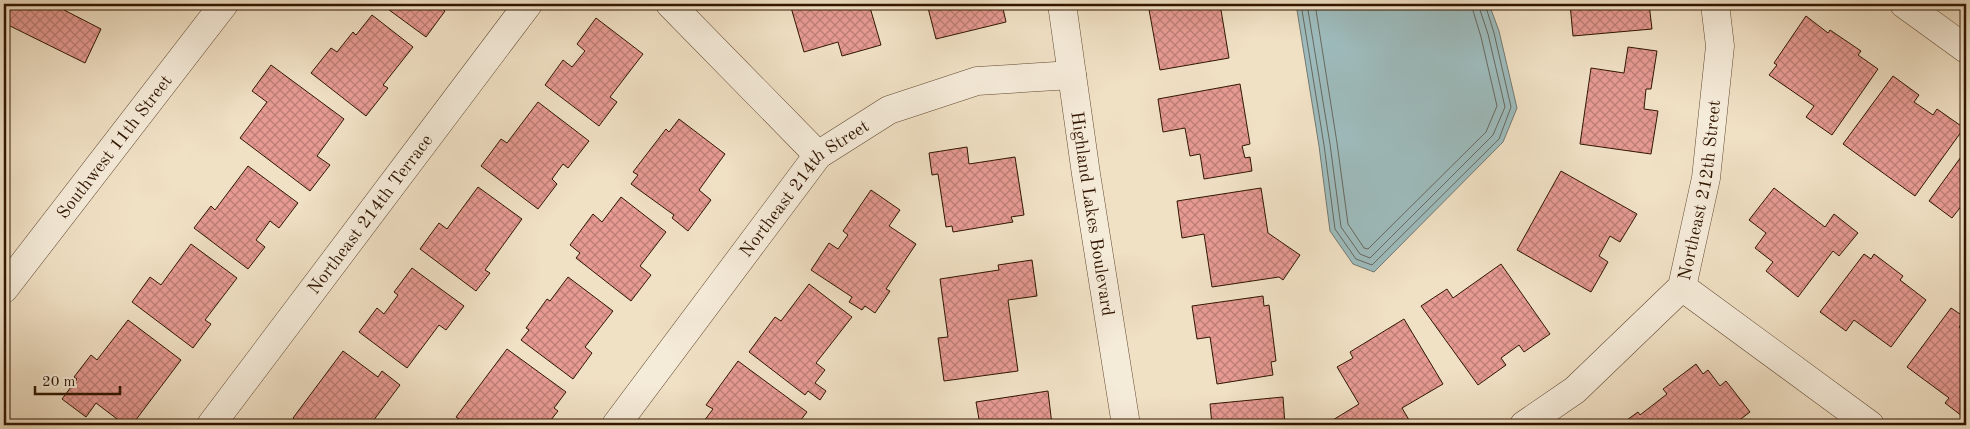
<svg xmlns="http://www.w3.org/2000/svg" width="1970" height="429" viewBox="0 0 1970 429" font-family="'Old Standard TT',serif">
<style>
.water{fill:#9dbbbc;stroke:#727971}
.lines{fill:none;stroke-linecap:round;stroke-linejoin:round}
.shore{stroke:#67685e;stroke-width:1}
.building{fill:url(#building-cross-hatch);stroke:#311600}
.minor-casing{stroke:#614831;stroke-width:29}
.minor{stroke:#f5ebd9;stroke-width:28}
.labels{text-anchor:middle;stroke-width:4.5;stroke-linejoin:round;paint-order:stroke}
.street-label{font-size:18px;fill:#311600;stroke:#f5ebd9}
</style>
<defs>
<pattern id="building-cross-hatch" width="8" height="8" patternUnits="userSpaceOnUse" patternTransform="scale(1.25)"><rect width="8" height="8" fill="#e69a92"/><path d="M0 0l8 8M0 8l8-8" fill="none" stroke="#bb7d75"/></pattern>
</defs>
<rect width="100%" height="100%" fill="#f0e0c4"/>
<filter id="stains"><feTurbulence type="fractalNoise" baseFrequency=".004" numOctaves="4"/><feColorMatrix values="0 0 0 0 .2 0 0 0 0 .09 0 0 0 0 .02 0 0 0 .5 -.17"/></filter>
<radialGradient id="worn" r=".72"><stop offset=".6" stop-color="#630" stop-opacity="0"/><stop offset="1" stop-color="#630" stop-opacity=".3"/></radialGradient>
<polygon class="water" points="1296,4 1489,4 1499,31 1517,108 1503,142 1374,272 1353,264 1330,231 1319,146"/>
<g class="lines">
<g class="shore">
<polyline points="1301,4 1324,145 1335,229 1356,259 1372,265 1499,139 1511,107 1494,33 1485,4"/>
<polyline points="1307,4 1330,144 1341,227 1360,254 1370,258 1493,135 1505,107 1488,34 1478,4"/>
<polyline points="1315,4 1337,143 1348,224 1364,248 1368,249 1486,132 1497,106 1481,37 1471,4"/>
</g>
</g>
<g class="building">
<polygon points="4,4 67,4 64,10 101,29 85,63 4,23"/>
<polygon points="381,4 436,4 445,11 426,37"/>
<polygon points="790,4 869,4 881,45 842,56 838,42 804,52"/>
<polygon points="927,4 1002,4 1006,22 936,39"/>
<polygon points="1148,4 1220,4 1229,58 1160,70"/>
<polygon points="1570,4 1649,4 1652,29 1573,36"/>
<polygon points="372,15 413,47 383,85 388,88 366,116 311,73 331,48 337,52 353,32 356,35"/>
<polygon points="1806,16 1828,33 1830,30 1861,51 1858,55 1878,69 1832,135 1806,117 1814,106 1769,75 1777,65 1774,63"/>
<polygon points="596,18 643,54 610,97 617,102 599,126 545,85 563,60 572,67 585,51 577,44"/>
<polygon points="1628,47 1657,51 1651,89 1646,89 1644,109 1658,111 1651,154 1580,144 1591,68 1624,73"/>
<polygon points="271,65 344,119 317,156 330,165 310,191 240,138 267,102 252,91"/>
<polygon points="1893,76 1919,95 1914,102 1933,115 1937,109 1964,128 1915,196 1843,144"/>
<polygon points="1240,84 1250,144 1242,146 1245,158 1250,157 1252,171 1204,179 1200,154 1190,156 1185,128 1163,132 1158,99"/>
<polygon points="538,102 589,141 568,168 563,164 552,179 557,184 538,209 481,166 501,139 507,143"/>
<polygon points="679,119 725,154 699,190 711,200 688,231 672,218 674,215 631,184 638,175 633,172 666,129 669,132"/>
<polygon points="967,147 969,164 1015,157 1024,215 1011,217 1013,222 953,232 952,226 946,227 938,174 932,175 929,153"/>
<polygon points="1966,150 1966,200 1952,218 1929,201"/>
<polygon points="248,166 298,203 279,228 270,221 256,240 265,247 248,269 194,228 211,206 215,210"/>
<polygon points="1561,171 1637,214 1620,242 1610,236 1599,256 1608,262 1591,292 1517,250"/>
<polygon points="478,187 522,219 485,270 490,273 476,291 420,249 439,223 447,229"/>
<polygon points="1261,188 1268,233 1300,255 1283,280 1279,277 1212,287 1204,234 1182,238 1177,201"/>
<polygon points="1774,188 1825,227 1834,214 1858,233 1839,256 1833,251 1798,297 1766,271 1773,262 1755,248 1766,233 1749,220"/>
<polygon points="871,190 900,210 889,226 916,244 886,289 890,291 875,313 865,306 862,310 849,302 852,297 811,270 829,243 838,249 848,235 843,231"/>
<polygon points="621,197 666,232 640,266 651,275 631,301 576,258 580,253 570,245 593,214 602,222"/>
<polygon points="191,244 237,278 205,320 211,324 193,348 132,302 150,277 161,285"/>
<polygon points="1864,254 1871,259 1874,254 1903,276 1900,280 1926,300 1891,347 1854,320 1846,331 1820,312"/>
<polygon points="1032,260 1037,296 1008,300 1018,371 944,381 938,338 948,337 940,279 999,270 998,265"/>
<polygon points="1501,264 1550,334 1524,352 1519,345 1501,358 1506,365 1478,385 1421,306 1447,289 1453,298"/>
<polygon points="412,268 464,306 446,330 439,325 407,368 359,332 377,308 384,314 398,295 394,292"/>
<polygon points="568,277 613,311 585,347 592,353 573,379 521,340 529,330 526,328 547,299 550,301"/>
<polygon points="809,284 852,317 816,363 825,370 815,383 826,391 820,400 808,391 805,395 749,352 775,317 781,321"/>
<polygon points="1263,296 1264,306 1269,305 1276,361 1271,362 1273,375 1217,384 1210,337 1197,339 1192,306"/>
<polygon points="1951,308 1966,318 1959,327 1966,332 1966,419 1945,403 1949,398 1907,367"/>
<polygon points="1404,319 1443,384 1402,408 1412,425 1329,425 1328,423 1359,404 1337,367 1353,358 1350,352"/>
<polygon points="128,320 181,360 132,425 125,425 96,403 86,417 62,399 77,379 74,377 91,355 97,360"/>
<polygon points="507,349 566,392 554,408 558,411 547,425 542,425 537,422 534,425 468,425 456,417"/>
<polygon points="343,351 378,377 382,371 400,385 370,425 303,425 293,418"/>
<polygon points="738,361 807,412 797,425 701,425 713,409 706,405"/>
<polygon points="1696,364 1703,374 1708,370 1720,386 1726,381 1750,412 1733,425 1620,425 1638,412 1640,415 1667,394 1663,389"/>
<polygon points="1048,391 1052,425 980,425 976,402"/>
<polygon points="1283,397 1285,425 1212,425 1210,404"/>
</g>
<g class="lines">
<g class="minor-casing">
<g id="minor">
<polyline points="670,4 818,155"/>
<path id="s1" d="M1062,4L1086,174L1126,425"/>
<polyline points="1904,4 1966,49"/>
<polyline points="1682,287 1870,425"/>
<path id="s2" d="M4,289L224,4"/>
<path id="s3" d="M211,425L528,4"/>
<path id="s4" d="M616,425L818,155L889,110L977,81L1072,75"/>
<path id="s5" d="M1524,425L1575,390L1682,287L1706,178L1720,46L1715,4"/>
</g>
</g>
<use href="#minor" class="minor"/>
</g>
<g class="labels">
<g class="street-label">
<text dy="6" stroke="none"><textPath href="#s2" startOffset="180">Southwest 11th Street</textPath></text>
<text dy="6" stroke="none"><textPath href="#s5" startOffset="309">Northeast 212th Street</textPath></text>
<text dy="6" stroke="none"><textPath href="#s4" startOffset="304">Northeast 214th Street</textPath></text>
<text dy="6" stroke="none"><textPath href="#s3" startOffset="264">Northeast 214th Terrace</textPath></text>
<text dy="6" stroke="none"><textPath href="#s1" startOffset="212">Highland Lakes Boulevard</textPath></text>
</g>
</g>
<rect width="1970" height="429" fill="none" stroke="#f0e0c4" stroke-width="20"/>
<rect x="5" y="5" width="1960" height="419" fill="none" stroke="#311600" stroke-width="2.5"/>
<rect x="10" y="10" width="1950" height="409" fill="none" stroke="#311600"/>
<path d="M35 386v8h85v-8" fill="none" stroke="#311600" stroke-width="2.5"/>
<text x="42" y="386" font-size="15" fill="#311600" stroke="#f5ebd9" stroke-width="4" paint-order="stroke">20 m</text>
<rect width="100%" height="100%" filter="url(#stains)"/>
<rect width="100%" height="100%" fill="url(#worn)"/>
</svg>
